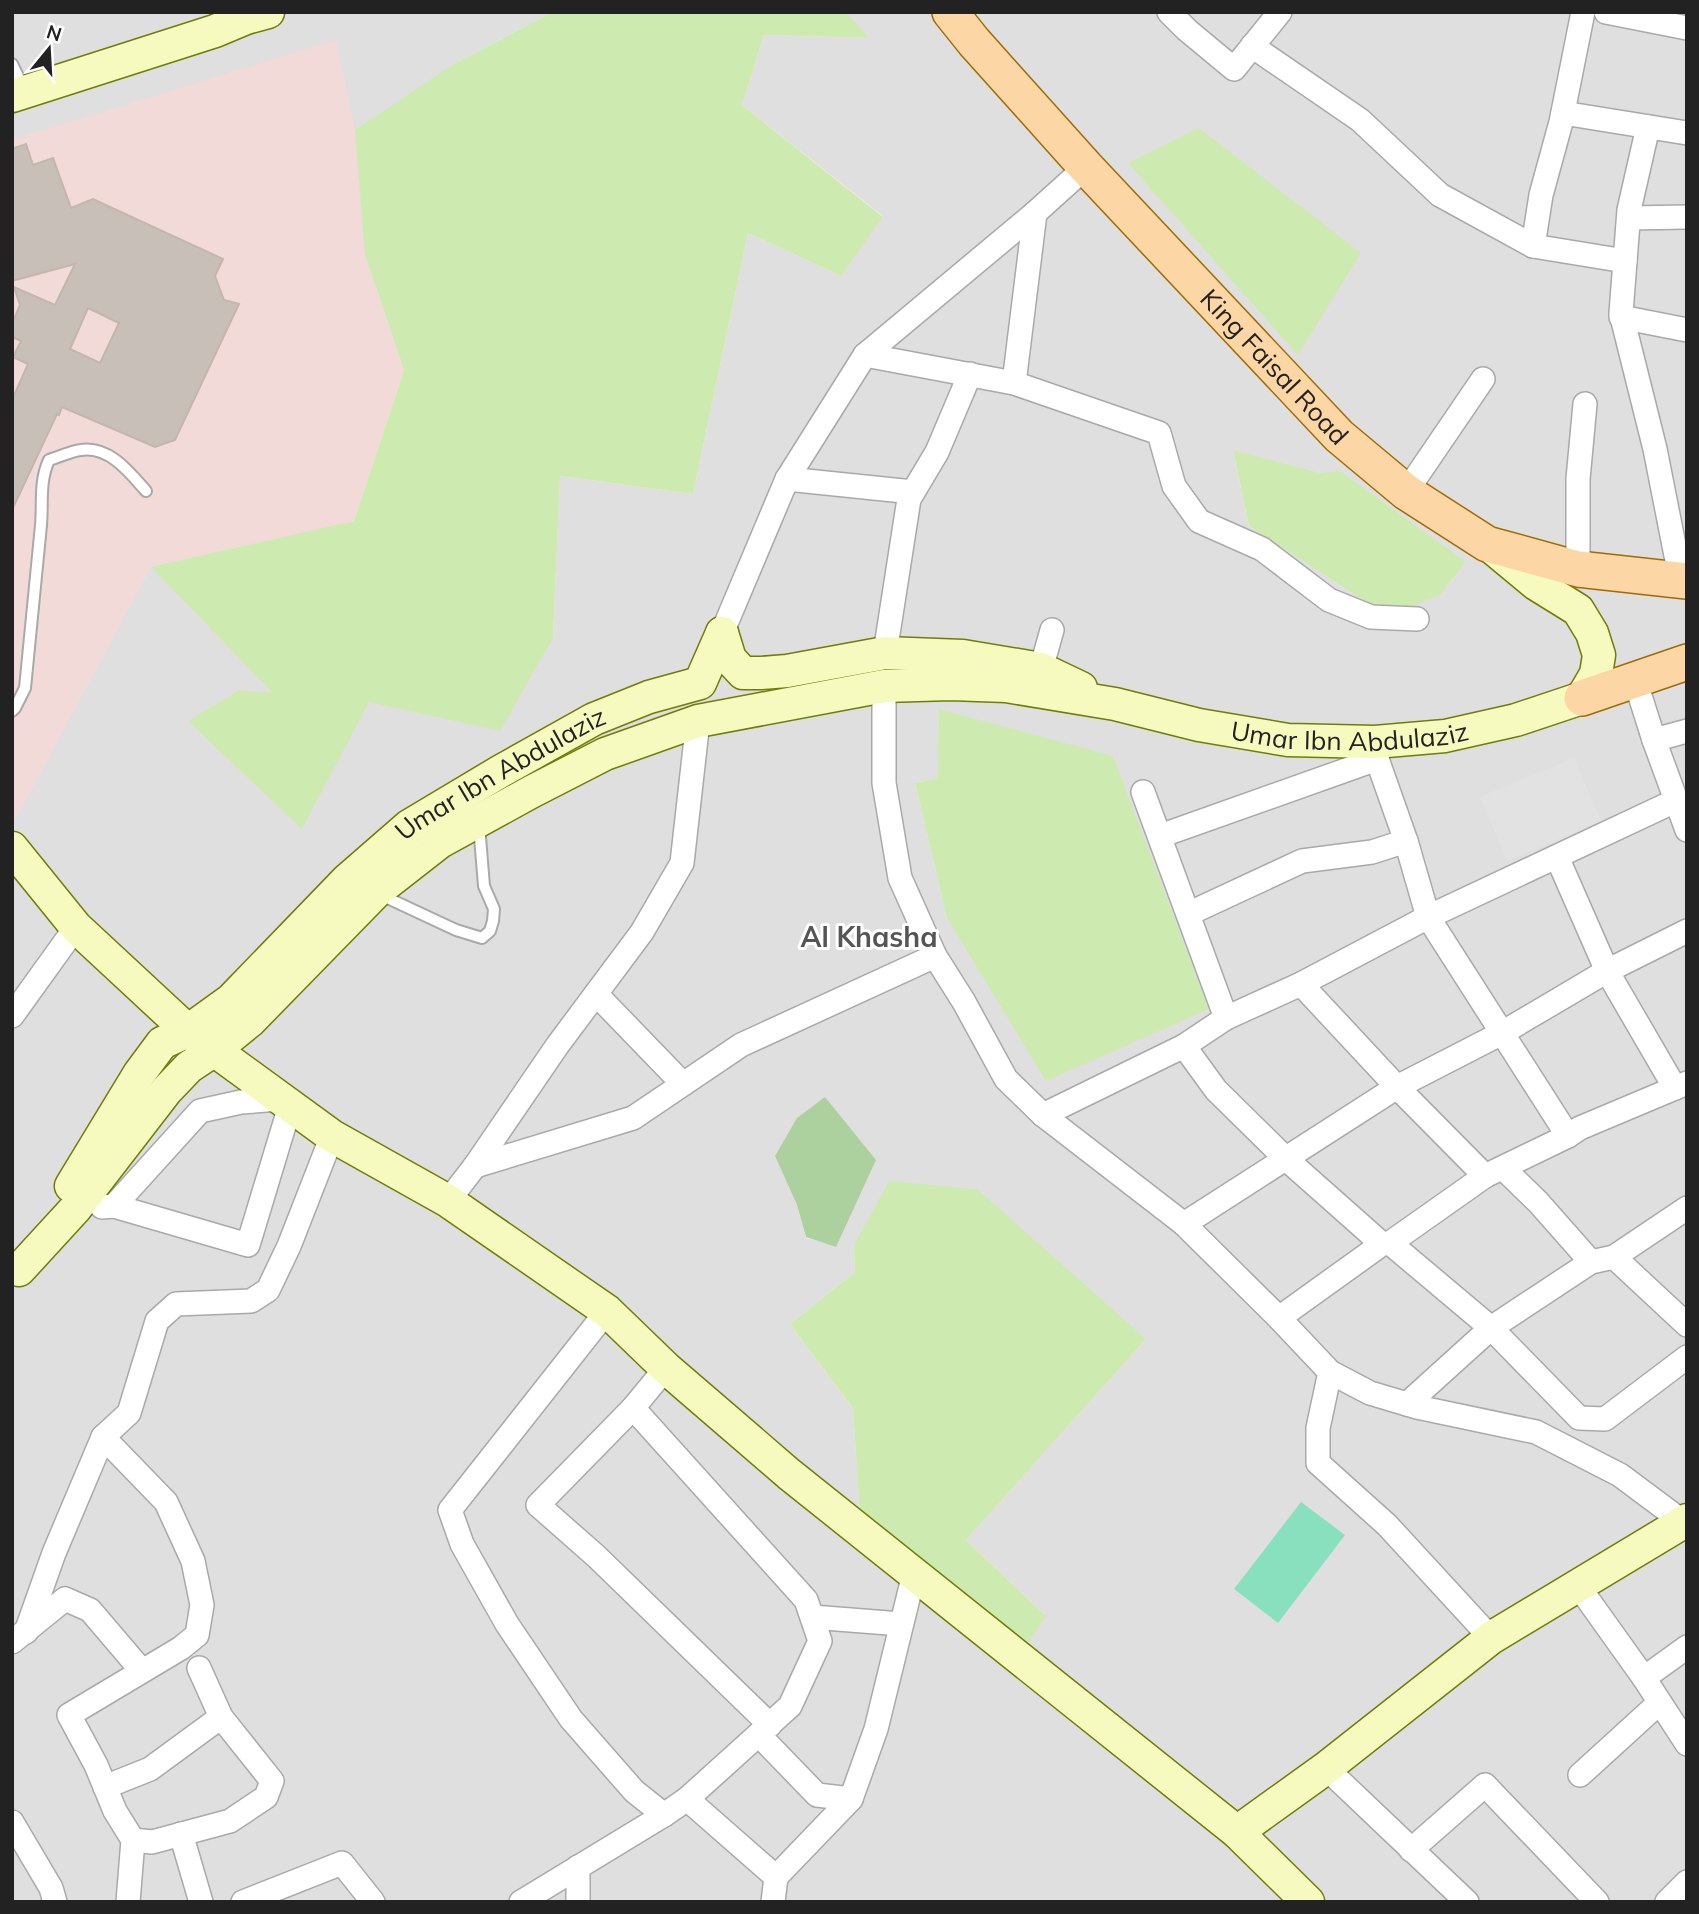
<svg xmlns="http://www.w3.org/2000/svg" width="1699" height="1914" viewBox="0 0 1699 1914" font-family="Mulish,sans-serif">
<style>
.residential{fill:#e0dfdf;fill-rule:evenodd}
.commercial{fill:#f2dad9}
.grass{fill:#cdebb0}
.forest{fill:#add19e}
.pitch{fill:#88e0be}
.parking{fill:#e2e2e2}
.building{fill:#c7bfb8;stroke:#c4b6ab;stroke-width:2;fill-rule:evenodd}
.lines{fill:none;stroke-linecap:round;stroke-linejoin:round}
.lane-casing{stroke:#a9a9a9;stroke-width:14}
.street-casing{stroke:#a9a9a9;stroke-width:26}
.secondary-casing{stroke:#707d05;stroke-width:35}
.primary-casing{stroke:#a06b00;stroke-width:38}
.lane{stroke:#fff;stroke-width:10}
.street{stroke:#fff;stroke-width:23}
.secondary{stroke:#f7fabf;stroke-width:32}
.primary{stroke:#fcd6a4;stroke-width:35}
.labels{text-anchor:middle;stroke-width:6;stroke-linejoin:round;paint-order:stroke}
.street-label{font-size:26px;fill:#222;stroke:#fff}
.neighbourhood-label{font-size:28px;font-weight:bold;fill:#555;stroke:#fff}
</style>
<rect width="100%" height="100%" fill="#f2efe9"/>
<path class="residential" d="M12,12H553L452,65L365,255L404,370L274,694L239,690L189,722L369,702L553,638L560,476L693,494L748,233L841,276L883,216L742,105L764,35L868,38L846,12H1687V1902H12ZM1233,451L1321,473L1466,562L1441,594L1366,602L1249,526ZM938,778L947,918L915,783ZM775,1156L836,1246L806,1238L797,1205ZM854,1245L1146,1339L966,1540L1045,1615L860,1515L853,1408L790,1324L855,1272Z"/>
<polygon class="commercial" points="336,40 355,130 365,255 404,370 354,521 151,567 13,824 12,140"/>
<g class="grass">
<polygon points="553,12 846,12 869,38 764,35 742,105 883,217 841,276 748,233 693,494 560,476 553,638 500,731 369,702 302,829 188,721 239,690 273,693 151,567 354,521 404,370 365,255 355,130 452,65"/>
<polygon points="1199,128 1361,253 1298,355 1128,163"/>
<polygon points="1233,450 1321,473 1340,471 1466,562 1441,594 1406,609 1366,602 1249,526"/>
<polygon points="939,709 1113,756 1209,1009 1046,1081 947,918 915,783 938,778"/>
<polygon points="889,1181 977,1189 1146,1339 966,1540 1046,1616 1028,1643 860,1515 853,1408 790,1324 855,1272 854,1245"/>
</g>
<polygon class="forest" points="825,1097 876,1160 836,1247 806,1237 797,1205 775,1156 797,1118"/>
<polygon class="pitch" points="1301,1502 1345,1535 1278,1623 1234,1589"/>
<polygon class="parking" points="1574,758 1601,821 1507,861 1480,797"/>
<path class="building" d="M26,144L33,165L53,158L71,208L93,199L223,259L215,276L224,300L239,304L175,440L155,447L62,407L59,415L57,414L12,510V400L28,364L13,357L21,341L12,337V324L20,305L14,287L55,305L75,264L12,281V149ZM88,308L119,323L100,363L70,349Z"/>
<g class="lines">
<g class="lane-casing">
<g id="lane">
<polyline points="12,64 24,89"/>
<path d="M12,711L15,708L25,688C30,633 36,579 41,525C43,502 39,482 49,460C59,457 71,451 81,450C110,446 130,473 146,491"/>
<polyline points="381,895 456,930 482,938 490,931 493,921 494,909 484,886 479,825"/>
</g>
</g>
<g class="street-casing">
<g id="street">
<polyline points="1169,12 1187,30 1234,69 1280,12"/>
<polyline points="1606,12 1687,28"/>
<polyline points="1252,46 1360,120 1440,195 1533,246 1625,261"/>
<polyline points="1563,113 1687,133"/>
<polyline points="1648,127 1629,210 1621,313 1655,449 1681,581"/>
<polyline points="1629,218 1687,217"/>
<polyline points="1533,246 1541,195 1561,122 1583,12"/>
<polyline points="1621,317 1687,330"/>
<polyline points="865,355 1014,383 1159,433 1174,486 1199,521 1262,549 1329,600 1371,617 1417,619"/>
<polyline points="1014,383 1035,213"/>
<polyline points="787,479 913,492"/>
<polyline points="1406,492 1483,379"/>
<polyline points="1578,569 1578,479 1585,404"/>
<polyline points="722,633 787,479 865,355 1035,213 1086,167"/>
<polyline points="885,653 909,499 937,452 970,374"/>
<polyline points="1041,669 1052,630"/>
<polyline points="1635,680 1654,740 1687,830"/>
<polyline points="884,686 884,783 900,878 935,956 964,1002 1006,1079 1043,1115 1184,1224 1279,1318 1330,1372 1370,1393 1417,1407 1536,1432 1620,1475 1683,1522"/>
<polyline points="1654,740 1687,731"/>
<polyline points="1375,742 1377,759 1406,841 1428,917 1568,1136"/>
<polyline points="1143,792 1226,1018"/>
<polyline points="1160,836 1377,759"/>
<polyline points="1557,857 1607,971 1675,1088"/>
<polyline points="1188,914 1302,861 1372,852 1406,841"/>
<polyline points="1301,984 1397,1087 1485,1176"/>
<polyline points="596,994 683,1084"/>
<polyline points="12,1016 76,927"/>
<polyline points="1184,1046 1216,1090 1285,1158 1382,1244"/>
<polyline points="1043,1115 1184,1046 1226,1018 1301,984 1428,917 1677,800"/>
<polyline points="475,1166 633,1118 741,1045 935,956"/>
<polyline points="1503,1168 1538,1202 1591,1262"/>
<polyline points="448,1201 475,1166 557,1046 642,932 682,863 698,721"/>
<polyline points="114,1206 248,1245 290,1106"/>
<polyline points="102,1207 114,1206 200,1111 241,1102 280,1099"/>
<polyline points="1184,1224 1397,1087 1502,1033 1607,971 1687,931"/>
<polyline points="1390,1243 1491,1328 1579,1418 1605,1419 1687,1357"/>
<polyline points="1614,1257 1687,1325"/>
<polyline points="607,1311 450,1510 462,1544 507,1624 571,1719 634,1791 664,1815"/>
<polyline points="1279,1318 1382,1244 1390,1243 1485,1176 1568,1136 1580,1128 1687,1083"/>
<polyline points="666,1368 633,1408 538,1505 596,1556 770,1725"/>
<polyline points="1330,1372 1318,1428 1318,1463 1387,1525 1491,1638"/>
<polyline points="1407,1404 1491,1328 1591,1262 1614,1257 1687,1208"/>
<polyline points="103,1437 166,1502 193,1561 202,1605 197,1635 181,1648 69,1715 96,1765 115,1811 133,1840 128,1902"/>
<polyline points="1579,1587 1644,1678 1687,1744"/>
<polyline points="812,1617 901,1624"/>
<polyline points="26,1632 54,1553 103,1437 129,1413 157,1321 176,1304 251,1301 268,1290 289,1246 332,1136"/>
<polyline points="12,1642 65,1599 90,1610 142,1671"/>
<polyline points="1644,1678 1687,1647"/>
<polyline points="759,1735 817,1795 851,1799"/>
<polyline points="1326,1768 1467,1902"/>
<polyline points="1580,1775 1659,1703"/>
<polyline points="105,1787 150,1769 221,1717"/>
<polyline points="687,1799 776,1877"/>
<polyline points="12,1822 51,1888 55,1902"/>
<polyline points="181,1834 201,1902"/>
<polyline points="133,1840 152,1842 230,1821 266,1797 272,1781 221,1717 199,1668"/>
<polyline points="1411,1850 1485,1785 1597,1902"/>
<polyline points="578,1867 578,1902"/>
<polyline points="243,1902 342,1863 373,1902"/>
<polyline points="521,1902 664,1815 687,1799 790,1706 820,1641 806,1600 633,1408"/>
<polyline points="773,1902 776,1877 851,1799 876,1729 914,1574"/>
<polyline points="1667,1902 1687,1882"/>
</g>
</g>
<g class="secondary-casing">
<g id="secondary">
<polyline points="12,96 215,31 246,18 268,12"/>
<polyline points="722,633 730,659 743,673 761,673 787,671 885,653 963,656 1041,669 1081,688"/>
<polyline points="12,848 76,927 188,1031 332,1136 448,1201 607,1311 666,1368 789,1474 1237,1832 1308,1902"/>
<path id="s1" d="M71,1186L139,1074L162,1043L188,1031L231,1000L347,880L409,826L501,771L594,719L649,697L700,683L722,633"/>
<path id="s2" d="M19,1270L75,1209L166,1091L189,1067L213,1051L250,1021L376,892L440,842L531,792L605,754L698,721L884,686L951,684L1006,686L1115,704L1199,725L1288,740L1375,742L1445,736L1516,720L1582,698L1596,674L1599,655L1592,633L1578,610L1536,584L1489,545"/>
<polyline points="1237,1832 1326,1768 1491,1638 1687,1520"/>
</g>
</g>
<g class="primary-casing">
<g id="primary">
<path id="s3" d="M950,12L974,42L1086,167L1339,436L1406,492L1487,544L1578,569L1687,581"/>
<polyline points="1582,698 1687,662"/>
</g>
</g>
<use href="#lane" class="lane"/>
<use href="#street" class="street"/>
<use href="#secondary" class="secondary"/>
<use href="#primary" class="primary"/>
</g>
<g class="labels">
<g class="street-label">
<text dy="9" stroke="none"><textPath href="#s3" startOffset="481">King Faisal Road</textPath></text>
<text dy="9" stroke="none"><textPath href="#s2" startOffset="1549">Umar Ibn Abdulaziz</textPath></text>
<text dy="9" stroke="none"><textPath href="#s1" startOffset="606">Umar Ibn Abdulaziz</textPath></text>
</g>
<g class="neighbourhood-label">
<text x="869" y="947">Al Khasha</text>
</g>
</g>
<rect width="1699" height="1914" fill="none" stroke="#222222" stroke-width="28"/>
<g transform="translate(49 49) rotate(18)" stroke="#ffffff" stroke-width="5" paint-order="stroke">
<path d="M0-5L12 26L0 18L-12 26Z" fill="#222222"/>
<text y="-10" font-size="19" font-weight="bold" text-anchor="middle" fill="#222222">N</text>
</g>
</svg>
